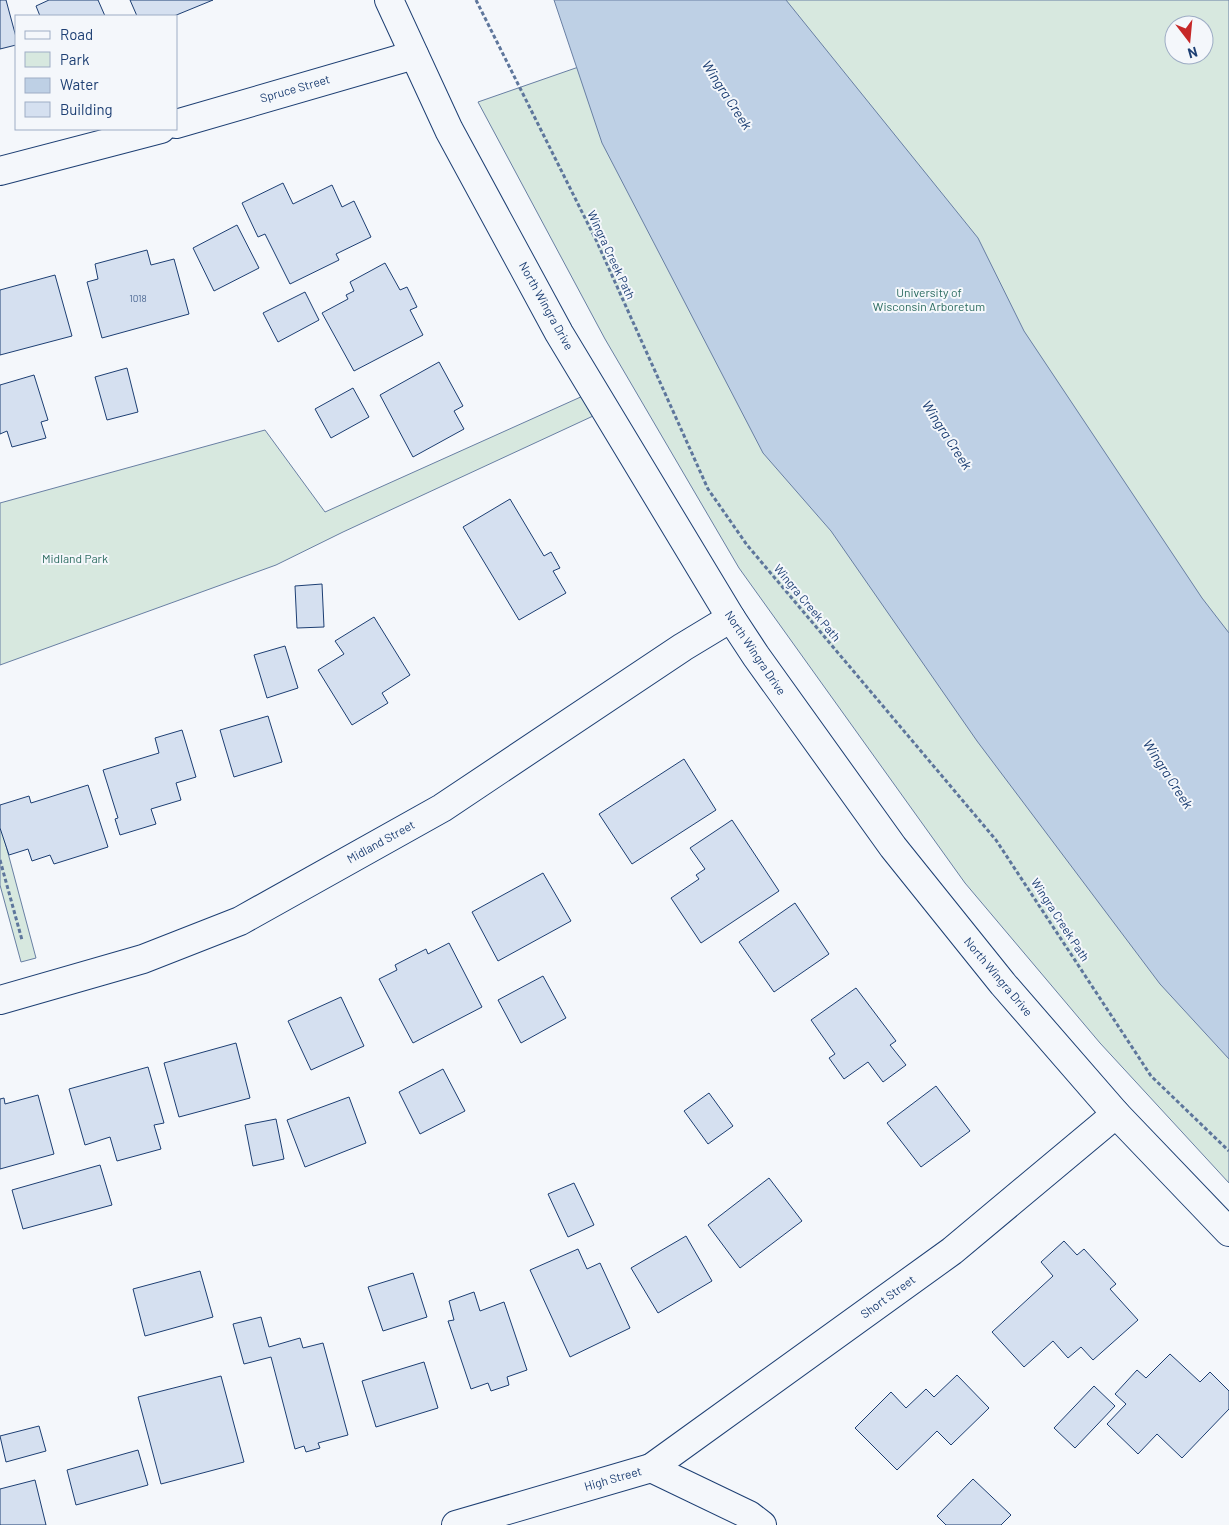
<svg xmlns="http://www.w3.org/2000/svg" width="1229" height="1525" viewBox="0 0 1229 1525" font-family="Barlow,sans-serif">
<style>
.green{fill:#d7e8df;stroke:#687fa3;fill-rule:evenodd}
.water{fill:#bed0e5;stroke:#687fa3}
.building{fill:#d5e0f0;stroke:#1d3f73}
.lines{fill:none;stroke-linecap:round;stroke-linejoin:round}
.street-casing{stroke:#1d3f73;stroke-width:30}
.secondary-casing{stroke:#1d3f73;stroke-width:30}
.path{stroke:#5e769c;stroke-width:3;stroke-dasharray:4 2.5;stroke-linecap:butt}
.street{stroke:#f4f7fb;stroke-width:28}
.secondary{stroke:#f4f7fb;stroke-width:28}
.labels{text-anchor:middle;stroke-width:4;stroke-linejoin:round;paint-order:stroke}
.number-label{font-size:10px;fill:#4b6792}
.street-label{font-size:12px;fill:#1d3f73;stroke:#f4f7fb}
.park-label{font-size:12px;fill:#2c6c60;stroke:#f4f7fb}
.water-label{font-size:14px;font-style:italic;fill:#1d3f73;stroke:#f4f7fb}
</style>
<rect width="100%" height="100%" fill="#f4f7fb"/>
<g class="green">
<path d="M771,0H1229V1183L1100,1043L965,883L739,568L605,339L478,102ZM1174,25H1204V55H1174Z"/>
<polygon points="594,391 606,410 343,532 276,565 0,665 0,503 265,430 325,512"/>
<polygon points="0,823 36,958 21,962 0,885"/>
</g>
<polygon class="water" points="554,0 786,0 978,238 1024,331 1202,598 1229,633 1229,1059 1160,984 977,741 831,531 763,453 602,143"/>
<g class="building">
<polygon points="0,0 6,0 16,37 16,45 0,49"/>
<polygon points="49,0 98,0 105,16 40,16 36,6"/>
<polygon points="130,0 213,0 174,16 137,16"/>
<polygon points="283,183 293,204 332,185 342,207 354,201 371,237 336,254 339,260 290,284 265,234 258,237 242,203"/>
<polygon points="237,225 259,268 214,291 193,248"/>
<polygon points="147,250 151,265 174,259 189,314 102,338 87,282 98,279 95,264"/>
<polygon points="385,263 400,290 407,287 417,307 410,310 423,335 354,371 322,313 348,299 346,295 354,291 350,282"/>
<polygon points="55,275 72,336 0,355 0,290"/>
<polygon points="305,292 319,320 278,342 263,313"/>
<polygon points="439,362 463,406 454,411 464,429 413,457 380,395"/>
<polygon points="127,368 138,412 107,420 95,377"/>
<polygon points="34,375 48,420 41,422 46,438 12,447 7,431 0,434 0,385"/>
<polygon points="353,388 369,417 331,438 315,409"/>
<polygon points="510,499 544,556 551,552 560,568 553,571 566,593 519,620 463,527"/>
<polygon points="322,584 324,627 297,628 295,586"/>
<polygon points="374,617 410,675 382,693 388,703 352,725 318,670 344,654 335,641"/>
<polygon points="285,646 298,688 267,698 254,655"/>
<polygon points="268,716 282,762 234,777 220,730"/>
<polygon points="182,730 196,777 176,783 181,800 151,809 156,824 120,835 115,819 118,818 103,770 159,753 155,738"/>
<polygon points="684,759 716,810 632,864 599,814"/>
<polygon points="88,785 108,847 54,864 50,855 32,861 28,849 9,855 0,828 0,805 29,796 31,803"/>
<polygon points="732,820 779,891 701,943 671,898 699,879 696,875 705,869 690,848"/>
<polygon points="543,873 571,921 498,961 472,912"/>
<polygon points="795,903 829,954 774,992 739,942"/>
<polygon points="449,943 482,1007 413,1043 379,979 397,970 395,965 426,949 428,954"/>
<polygon points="543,976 566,1018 521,1043 498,1000"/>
<polygon points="856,988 896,1041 890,1045 906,1065 883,1082 868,1062 844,1079 829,1058 835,1054 811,1020"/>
<polygon points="341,997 364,1046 311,1070 288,1021"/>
<polygon points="236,1043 250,1098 179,1117 164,1063"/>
<polygon points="148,1067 164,1123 154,1125 161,1149 117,1161 110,1137 85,1145 69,1089"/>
<polygon points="443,1069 465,1111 420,1134 399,1092"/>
<polygon points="936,1086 970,1131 921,1167 887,1123"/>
<polygon points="709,1093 733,1126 708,1144 684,1111"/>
<polygon points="38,1095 54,1154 0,1169 0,1099 4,1098 5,1104"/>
<polygon points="349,1097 366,1143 305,1167 287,1120"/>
<polygon points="276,1119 284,1159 253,1166 245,1125"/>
<polygon points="100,1165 112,1205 23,1229 12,1190"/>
<polygon points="769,1178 802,1221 740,1268 708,1225"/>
<polygon points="574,1183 594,1225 568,1237 548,1194"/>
<polygon points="686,1236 712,1281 658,1313 631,1268"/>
<polygon points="1064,1241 1077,1255 1084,1249 1116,1284 1110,1289 1138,1320 1093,1360 1081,1347 1068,1358 1053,1341 1024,1367 992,1332 1053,1276 1041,1262"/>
<polygon points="578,1249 587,1269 600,1263 630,1328 570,1357 530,1270"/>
<polygon points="200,1271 213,1317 145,1336 133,1289"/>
<polygon points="413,1273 427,1317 383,1331 368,1287"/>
<polygon points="474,1292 480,1311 504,1302 527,1370 507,1377 509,1385 491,1391 488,1383 471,1389 448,1321 454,1320 449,1301"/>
<polygon points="261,1317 269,1347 300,1338 303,1348 323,1343 348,1435 318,1443 320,1448 306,1452 304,1446 295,1449 271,1357 244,1364 233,1324"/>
<polygon points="1170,1354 1200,1382 1210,1372 1229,1391 1229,1409 1182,1458 1157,1434 1138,1454 1107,1424 1126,1404 1115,1394 1137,1370 1146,1378"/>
<polygon points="424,1362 438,1408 376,1427 362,1381"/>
<polygon points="957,1375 989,1408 951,1445 937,1431 897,1470 855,1428 891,1392 906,1408 926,1389 934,1397"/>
<polygon points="221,1376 244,1462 161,1484 138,1397"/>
<polygon points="1094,1386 1115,1406 1075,1448 1054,1428"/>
<polygon points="39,1426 46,1451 6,1462 0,1436"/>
<polygon points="138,1450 148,1485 76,1505 67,1470"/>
<polygon points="973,1479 1011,1515 1001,1525 946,1525 937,1516"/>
<polygon points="35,1480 46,1525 0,1525 0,1489"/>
</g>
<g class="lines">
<g class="street-casing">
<g id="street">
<polyline points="176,124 414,55"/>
<polyline points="0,171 161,129"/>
<polyline points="0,1000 143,959 240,921 442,808 683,647 731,618"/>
<polyline points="651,1468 952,1251 1116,1114"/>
<polyline points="456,1525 651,1468 749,1515 762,1525"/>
</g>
</g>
<g class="secondary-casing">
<polyline id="secondary" points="389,0 449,130 559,333 731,618 756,656 893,847 1003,984 1116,1114 1229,1232"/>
</g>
<g class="path">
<polyline points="476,0 597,242 708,489 747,545 996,840 1151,1076 1229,1151"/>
<polyline points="0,860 22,940"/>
</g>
<use href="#street" class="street"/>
<use href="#secondary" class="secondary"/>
</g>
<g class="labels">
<g class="number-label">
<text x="138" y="302">1018</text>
</g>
<g class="street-label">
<text transform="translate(295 89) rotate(-16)" y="4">Spruce Street</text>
<text transform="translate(611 255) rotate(65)" y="4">Wingra Creek Path</text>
<text transform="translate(546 306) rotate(61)" y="4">North Wingra Drive</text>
<text transform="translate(807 603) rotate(50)" y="4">Wingra Creek Path</text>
<text transform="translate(755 653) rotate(56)" y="4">North Wingra Drive</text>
<text transform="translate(381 842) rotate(-29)" y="4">Midland Street</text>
<text transform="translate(1060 920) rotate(57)" y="4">Wingra Creek Path</text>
<text transform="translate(998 977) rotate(50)" y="4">North Wingra Drive</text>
<text transform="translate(888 1297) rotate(-36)" y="4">Short Street</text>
<text transform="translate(613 1479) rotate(-16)" y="4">High Street</text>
</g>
<g class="park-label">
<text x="929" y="297">University of<tspan x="929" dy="14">Wisconsin Arboretum</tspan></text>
<text x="75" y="563">Midland Park</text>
</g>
<g class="water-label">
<text transform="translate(727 95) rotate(57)" y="5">Wingra Creek</text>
<text transform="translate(947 435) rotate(57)" y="5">Wingra Creek</text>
<text transform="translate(1168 774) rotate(57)" y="5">Wingra Creek</text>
</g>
</g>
<rect x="15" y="15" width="162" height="115" fill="#f4f7fb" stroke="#9eadc5"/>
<rect x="25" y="31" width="25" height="8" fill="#f4f7fb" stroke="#9eadc5"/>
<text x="60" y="40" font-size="15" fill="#1d3f73">Road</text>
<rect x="25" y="52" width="25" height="15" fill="#d7e8df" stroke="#9eadc5"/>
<text x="60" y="65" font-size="15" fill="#1d3f73">Park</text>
<rect x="25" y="78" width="25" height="15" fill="#bed0e5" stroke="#9eadc5"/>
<text x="60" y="90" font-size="15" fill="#1d3f73">Water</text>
<rect x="25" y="102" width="25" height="15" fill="#d5e0f0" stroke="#9eadc5"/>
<text x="60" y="115" font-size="15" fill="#1d3f73">Building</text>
<g transform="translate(1189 40) rotate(164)"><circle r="24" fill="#f4f7fb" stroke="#9eadc5"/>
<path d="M0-4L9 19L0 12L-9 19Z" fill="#c62828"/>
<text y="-8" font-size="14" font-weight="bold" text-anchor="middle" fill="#1d3f73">N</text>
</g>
</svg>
